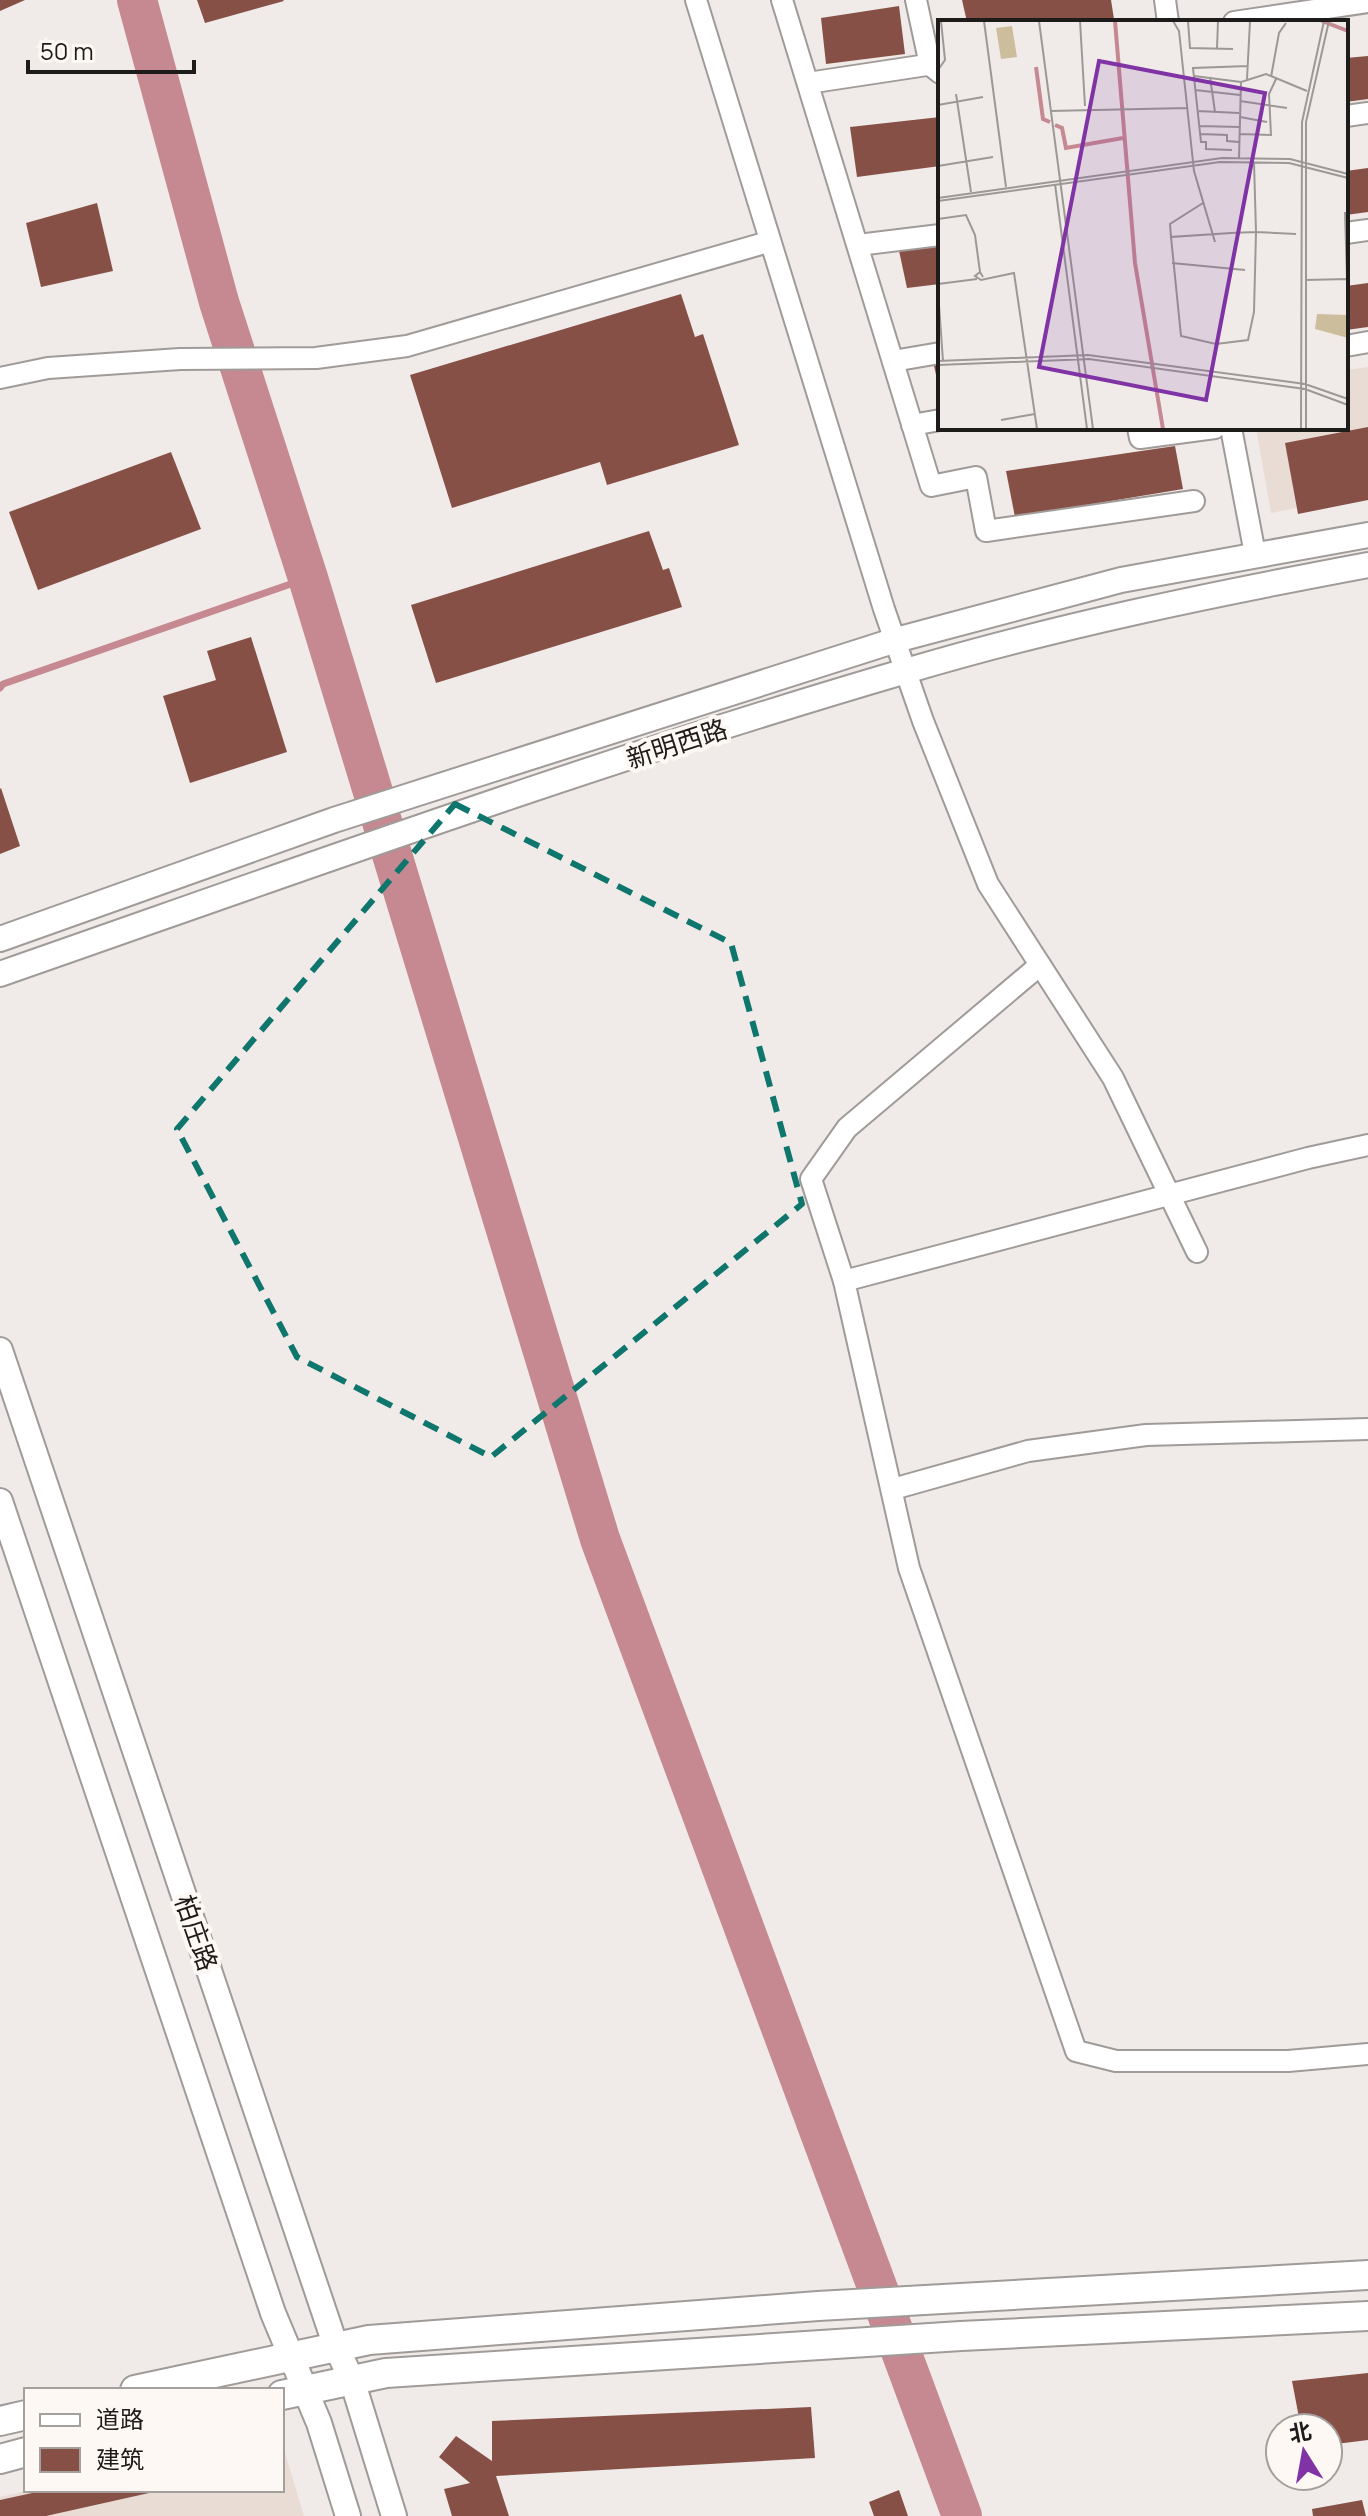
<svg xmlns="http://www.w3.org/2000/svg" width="1368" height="2516" viewBox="0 0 1368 2516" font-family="Manrope,'Noto Sans SC',sans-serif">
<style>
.built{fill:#e9dcd5}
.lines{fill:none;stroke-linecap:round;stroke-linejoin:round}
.stream{stroke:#c68991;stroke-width:7}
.river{stroke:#c68991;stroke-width:40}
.building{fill:#865047}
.minor-casing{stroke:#a09b98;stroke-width:24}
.tertiary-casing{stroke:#a09b98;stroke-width:28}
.secondary-casing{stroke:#a09b98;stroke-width:32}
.minor{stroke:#fff;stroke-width:20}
.tertiary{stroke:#fff;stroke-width:24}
.secondary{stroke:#fff;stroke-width:28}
.marked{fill:none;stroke:#0f766e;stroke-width:6;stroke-dasharray:16 10;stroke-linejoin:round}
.labels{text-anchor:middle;stroke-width:8;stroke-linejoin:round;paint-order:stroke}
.street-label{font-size:26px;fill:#1e1c1b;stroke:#fef8f5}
.inset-river{fill:none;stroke:#c68991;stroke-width:4}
.inset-road{fill:none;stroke:#9c9896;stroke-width:2}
.view{fill:#8033a4;fill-opacity:0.15;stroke:#8033a4;stroke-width:4}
.inset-edge{fill:none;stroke:#1e1c1b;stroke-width:4}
</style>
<rect width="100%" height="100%" fill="#f0ebe8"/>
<g class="built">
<polygon points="1368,367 1368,494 1271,513 1256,428 1346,428 1346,370"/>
<polygon points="282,2443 304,2516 0,2516 0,2497 31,2490 282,2490"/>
</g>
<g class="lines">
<polyline class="stream" points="0,688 3,684 308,578"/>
<polyline class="river" points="137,0 219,302 308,578 600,1539 962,2516"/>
</g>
<g class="building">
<polygon points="0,0 25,0 0,11"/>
<polygon points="197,0 283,0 284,1 205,23"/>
<polygon points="962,0 1111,0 1114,19 967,22"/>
<polygon points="899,6 905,54 826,64 821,18"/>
<polygon points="1368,56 1368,99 1346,102 1346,58"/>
<polygon points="940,117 940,166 857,177 850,127"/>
<polygon points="1368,168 1368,212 1346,215 1346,171"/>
<polygon points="97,203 113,271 41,287 26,223"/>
<polygon points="940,240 940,284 907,288 898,246"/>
<polygon points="1368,283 1368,327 1346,330 1346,286"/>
<polygon points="681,294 695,337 703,334 739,445 607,485 600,462 452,508 410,375"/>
<polygon points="940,356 940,388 939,388 932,357"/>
<polygon points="1368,427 1368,500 1298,514 1285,443"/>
<polygon points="1175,446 1183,489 1015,517 1006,471"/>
<polygon points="171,452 201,529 38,590 9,512"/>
<polygon points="649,531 663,570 669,568 682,607 436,683 411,605"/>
<polygon points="251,637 287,752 190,783 163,696 216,680 207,651"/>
<polygon points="1,788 20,846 0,854 0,789"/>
<polygon points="1368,2373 1368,2440 1328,2445 1328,2428 1301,2428 1292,2381"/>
<polygon points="811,2407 815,2458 496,2476 509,2516 452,2516 444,2489 470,2483 439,2457 456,2436 492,2461 492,2421"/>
<polygon points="46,2490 158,2490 158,2491 46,2516 0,2516 0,2500"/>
<polygon points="899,2490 908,2516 874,2516 869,2502"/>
<polygon points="1362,2500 1366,2516 1313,2516 1312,2509"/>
</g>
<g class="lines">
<g class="minor-casing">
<g id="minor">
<polyline points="696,0 884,609 923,721 988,884 1113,1078 1197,1252"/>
<polyline points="782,0 931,486 976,477 986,531 1194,501"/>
<polyline points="916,0 930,65 940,73"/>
<polyline points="1165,0 1168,22"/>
<polyline points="1234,22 1368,2"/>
<polyline points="808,83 940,63"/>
<polyline points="1346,116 1368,113"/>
<polyline points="1346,233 1368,230"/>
<polyline points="858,245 940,235"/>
<polyline points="1346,346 1368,342"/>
<polyline points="893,361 940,353"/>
<polyline points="0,378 48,368 180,359 316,358 407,346 768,242"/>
<polyline points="912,425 940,420"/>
<polyline points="1138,428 1140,438 1215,428"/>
<polyline points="1231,428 1255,554"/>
<polyline points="1368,1145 1308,1158 844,1281 909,1568 1076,2051 1116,2061 1288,2061 1368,2054"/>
<polyline points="844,1281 811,1179 847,1128 1040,965"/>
<polyline points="893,1489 1028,1451 1146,1435 1368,1429"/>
</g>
</g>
<g class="tertiary-casing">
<g id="tertiary">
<polyline points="0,939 334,820 896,640 1121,580 1368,535"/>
<path d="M0,974C301,869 601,760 906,671C1057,626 1213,594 1368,565"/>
<polyline points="0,1350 336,2347 352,2380 394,2516"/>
<polyline points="0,1501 273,2313 319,2423 348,2516"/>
</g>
</g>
<g class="secondary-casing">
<g id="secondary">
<polyline points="135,2390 369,2340 818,2306 1368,2275"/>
<polyline points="282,2395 386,2373 961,2336 1368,2316"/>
<polyline points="0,2421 26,2415"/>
<polyline points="0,2459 26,2452"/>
</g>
</g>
<use href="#minor" class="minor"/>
<use href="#tertiary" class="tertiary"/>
<use href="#secondary" class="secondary"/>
</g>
<path class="marked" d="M455,804L731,943L802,1204L491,1457L297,1357L177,1129Z"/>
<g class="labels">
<g class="street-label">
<text transform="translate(677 744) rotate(-18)" y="9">新明西路</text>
<text transform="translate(196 1933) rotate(71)" y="9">柏庄路</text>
</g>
</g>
<g transform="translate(938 20)">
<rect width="410" height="410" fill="#f0ebe8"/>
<path d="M74,6L79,37L63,39L58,8ZM379,294L410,295V318L377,309Z" fill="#ccbe9c"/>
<path class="inset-river" d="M177,1L197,243L225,409M384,1L410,11M98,47L105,99L112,102M117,105L124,108L128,128L185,118"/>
<path class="inset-road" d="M46,1L68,167M101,1L155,409M142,1L147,86M235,1L241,11L256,151L277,222M250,1L252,28L295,29M279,28L280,1M0,50L7,40L3,1M256,56L303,62M272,57L277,92M333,57L341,13L348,3M309,59L312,1M257,70L302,75M18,74L33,172M302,81L349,88M0,85L45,77M112,91L249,88M259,91L301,93M302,97L329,102M261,106L301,107M262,114L289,115V121L301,122M301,114L333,115L331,74L338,59M294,130L268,129V122H263L255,48L310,46M301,138L303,62L328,54L369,71M316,142L318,212L316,292L310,320L278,324L243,316L233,217L293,213L318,212L358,214M0,146L55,137M117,164L149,409M0,178L284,138L352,139L410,154M0,181L282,142L351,143L410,158M407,192L410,292M0,199L28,195L37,215L42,252M233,217L232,204L265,183M234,243L307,250M45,257L42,252L37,256L43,260L76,253L99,409M367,260L410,259M0,264L39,259M0,271L5,341M0,341L150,335L367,364L410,379M0,345L151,339L367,369L410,385M63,400L97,394M363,409L364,102L386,1M368,409V102L391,1"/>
<path class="view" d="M161,41L327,73L268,380L101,347Z"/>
<rect width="410" height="410" class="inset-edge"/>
</g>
<rect x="24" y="2388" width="260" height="104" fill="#fef8f5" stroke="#a4a09e" stroke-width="2"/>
<rect x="40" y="2414" width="40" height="12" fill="#ffffff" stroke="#a4a09e" stroke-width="2"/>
<text x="96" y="2428" font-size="24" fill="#1e1c1b">道路</text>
<rect x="40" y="2448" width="40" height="24" fill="#865047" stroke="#a4a09e" stroke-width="2"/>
<text x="96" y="2468" font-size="24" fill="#1e1c1b">建筑</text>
<g transform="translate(1304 2452) rotate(349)"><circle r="38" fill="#fef8f5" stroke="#a4a09e" stroke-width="2"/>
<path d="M0-6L14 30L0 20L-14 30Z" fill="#8033a4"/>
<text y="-12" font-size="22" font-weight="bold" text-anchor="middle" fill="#1e1c1b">北</text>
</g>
<path d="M28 60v12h166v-12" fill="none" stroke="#1e1c1b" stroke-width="4"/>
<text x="40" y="60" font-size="24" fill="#1e1c1b" stroke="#fef8f5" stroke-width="6" paint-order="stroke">50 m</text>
</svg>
